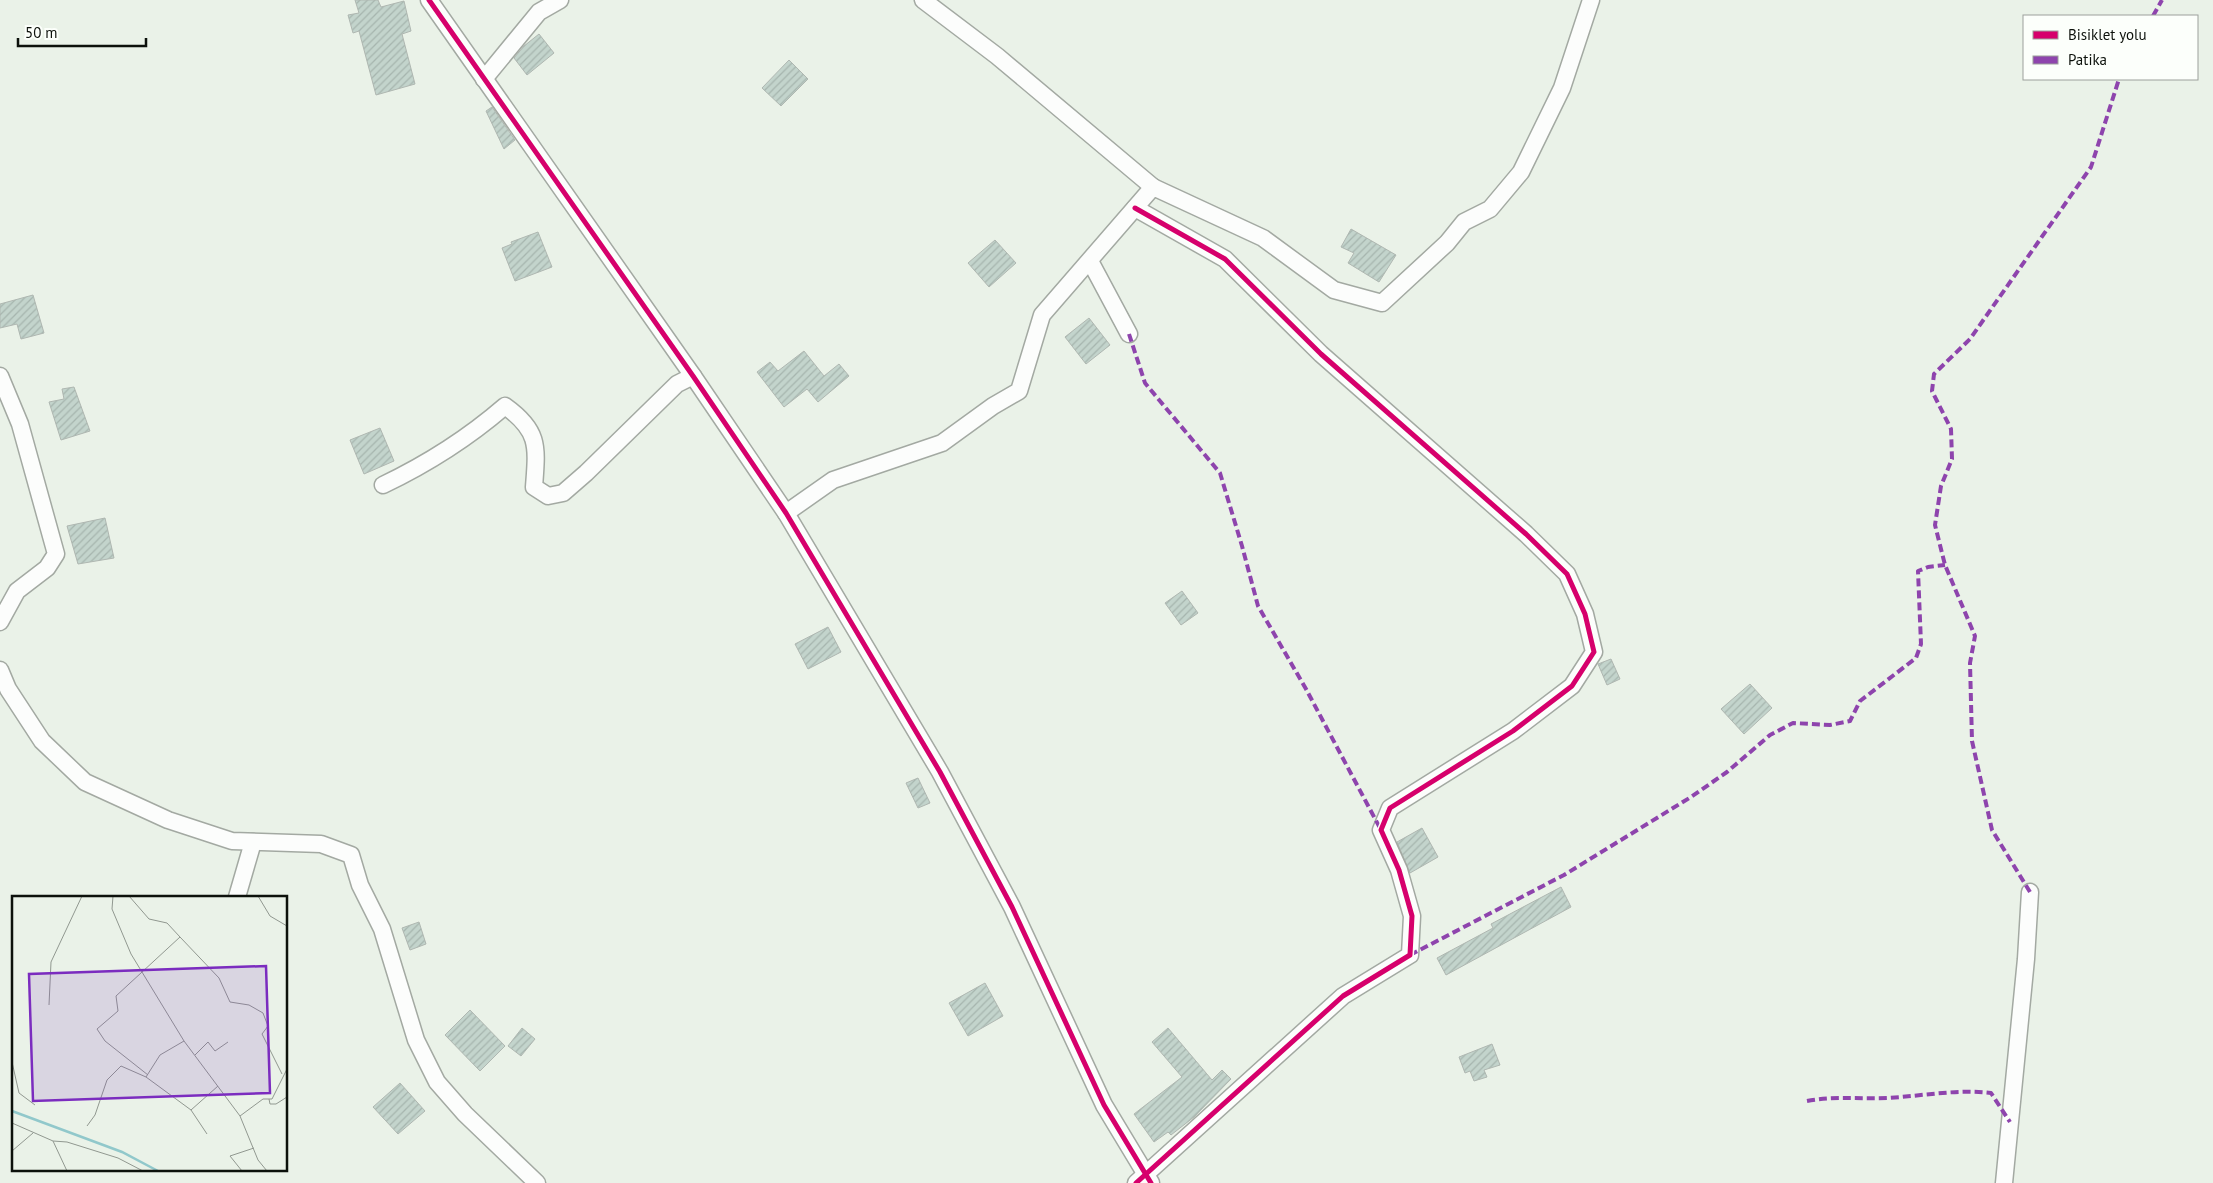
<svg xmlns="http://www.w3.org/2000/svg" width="2213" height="1183" viewBox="0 0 2213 1183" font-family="'PT Sans',sans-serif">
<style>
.building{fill:url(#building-hatch);stroke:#afb7b1}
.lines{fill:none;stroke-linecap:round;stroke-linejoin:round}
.street-casing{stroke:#a3a9a2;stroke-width:19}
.street{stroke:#fcfdfc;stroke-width:16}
.quiet{stroke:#8e44ad;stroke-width:4;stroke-dasharray:8 4;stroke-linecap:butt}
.cycleway-casing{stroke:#fcfffb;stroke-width:8}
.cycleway{stroke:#d6006c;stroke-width:5}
.inset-river{fill:none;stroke:#91c8cb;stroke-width:2.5}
.inset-road{fill:none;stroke:#919890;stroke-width:1}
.view{fill:#7b2cbf;fill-opacity:0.15;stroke:#7b2cbf;stroke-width:2.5}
.inset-edge{fill:none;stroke:#0c110b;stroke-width:2.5}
</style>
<defs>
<pattern id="building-hatch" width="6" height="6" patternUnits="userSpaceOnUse" patternTransform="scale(1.25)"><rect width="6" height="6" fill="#c3d4cc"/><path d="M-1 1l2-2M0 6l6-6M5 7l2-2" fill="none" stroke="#a6b5ae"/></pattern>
</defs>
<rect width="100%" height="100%" fill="#eaf2e8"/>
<g class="building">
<polygon points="355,0 378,0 381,7 404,1 411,31 402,34 415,84 376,95 359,31 353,33 348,15 359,13"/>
<polygon points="539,34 554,53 527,75 514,58 524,46"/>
<polygon points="789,60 808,79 781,106 762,88"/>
<polygon points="492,107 515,140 504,149 486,111"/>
<polygon points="1351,229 1396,255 1379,282 1348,263 1354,253 1341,247"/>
<polygon points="538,232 552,267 515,281 502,248 512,244 511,242"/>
<polygon points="995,240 1016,263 989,287 968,263"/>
<polygon points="33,295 44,333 21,339 17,324 0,328 0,304"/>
<polygon points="1089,318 1110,345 1086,364 1065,337"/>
<polygon points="804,351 824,376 839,364 849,376 818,402 807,389 784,407 757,372 770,362 778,371"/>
<polygon points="74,387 90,431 61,440 49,402 64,399 62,389"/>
<polygon points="380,428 394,461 364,474 350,440"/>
<polygon points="105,518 114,558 78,564 67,526"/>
<polygon points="1182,591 1198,613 1181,625 1165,603"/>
<polygon points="828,627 841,652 808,669 795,644"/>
<polygon points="1611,659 1620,679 1607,685 1598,664"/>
<polygon points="1750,684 1772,708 1744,734 1721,709"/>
<polygon points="918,778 930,803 918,808 906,783"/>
<polygon points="1422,828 1438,857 1410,873 1397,842"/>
<polygon points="1561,887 1571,907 1446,975 1437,958 1493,928 1491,924"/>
<polygon points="419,922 426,944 410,950 402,928"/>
<polygon points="985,983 1003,1016 968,1036 949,1003"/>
<polygon points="470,1010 505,1046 480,1071 445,1035"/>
<polygon points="522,1028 535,1039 521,1056 508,1046"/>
<polygon points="1168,1028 1212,1080 1222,1070 1231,1079 1194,1117 1171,1135 1168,1132 1154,1142 1134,1114 1182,1077 1152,1042"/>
<polygon points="1492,1044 1500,1065 1484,1070 1487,1077 1474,1081 1470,1071 1465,1073 1459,1057"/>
<polygon points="400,1083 425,1111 398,1134 373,1107"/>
</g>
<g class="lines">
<g class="street-casing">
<g id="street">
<polyline points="429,0 693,376 786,513 940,772 1012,907 1104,1105 1151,1183"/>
<polyline points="923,0 997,56 1153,187"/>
<polyline points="484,79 539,12 560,0"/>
<polyline points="1135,208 1225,259 1321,354 1526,534 1567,574 1585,614 1594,652 1572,686 1513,731 1390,808 1381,830 1399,870 1412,916 1410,955 1343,996 1136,1183"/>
<polyline points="1090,261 1129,334"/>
<polyline points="0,376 20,424 56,554 47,568 17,591 0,622"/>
<path d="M383,485C427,464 468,438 505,406C540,431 537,447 534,487L548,496L563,493L586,473L677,384L693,376"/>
<polyline points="786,513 833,480 942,443 993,406 1019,391 1042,315 1153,187 1263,238 1334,290 1382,303 1447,243 1464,222 1490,209 1521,172 1562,88 1591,0"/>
<polyline points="0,670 8,689 42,741 85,782 168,820 232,841 321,844 351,855 360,885 382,929 416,1040 437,1082 465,1114 537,1183"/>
<polyline points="237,897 253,842"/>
<polyline points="2004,1183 2026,959 2030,892"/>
</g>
</g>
<use href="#street" class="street"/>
<g class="quiet">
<polyline points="2153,16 2162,0"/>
<polyline points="1129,334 1145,383 1220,473 1242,546 1258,606 1306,689 1381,830"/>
<polyline points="2030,892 1992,830 1972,741 1970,663 1975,636 1945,565 1935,525 1941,486 1952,459 1951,429 1932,391 1934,374 1970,339 2091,167 2119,79"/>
<polyline points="1410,955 1564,875 1691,797 1727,772 1770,735 1793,723 1830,725 1850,721 1860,701 1916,658 1921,644 1918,571 1928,567 1945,565"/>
<path d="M1807,1101C1834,1096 1860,1099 1887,1098C1922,1096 1956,1089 1991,1093L2010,1122"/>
</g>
<g class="cycleway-casing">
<g id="cycleway">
<polyline points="429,0 693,376 786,513 940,772 1012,907 1104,1105 1151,1183"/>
<polyline points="1135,208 1225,259 1321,354 1526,534 1567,574 1585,614 1594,652 1572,686 1513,731 1390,808 1381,830 1399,870 1412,916 1410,955 1343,996 1136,1183"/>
</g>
</g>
<use href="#cycleway" class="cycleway"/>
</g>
<g transform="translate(12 896)">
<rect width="275" height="275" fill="#eaf2e8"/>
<path class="inset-river" d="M0,215L110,256L146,275"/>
<path class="inset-road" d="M101,0L100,13L119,58L172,145L228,220L246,264L255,275M117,0L137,23L155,27L168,41M246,0L258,20L275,30M37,109L39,66L70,0M183,159L196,146L203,155L216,146M0,166L7,197L23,209M136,179L93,145L85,133L106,115L104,100L168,41L207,82L218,106L237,109L251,117L256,130L250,138L270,178M134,181L179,214L195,238M257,203L258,208H264L275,201M179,214L206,190M228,220L251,203H260L275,173M0,227L41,245L55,275M75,230L83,219L95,184L109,170L134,181L148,159L172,145M41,245L55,246L106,262L131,275M0,255L21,237M230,275L218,260L242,252"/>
<path class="view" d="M254,70L258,197L21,205L17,78Z"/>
<rect width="275" height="275" class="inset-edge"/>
</g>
<rect x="2023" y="15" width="175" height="65" fill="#fcfffb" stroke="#9ca09b"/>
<rect x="2033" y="31" width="25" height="8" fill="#d6006c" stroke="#9ca09b"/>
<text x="2068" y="40" font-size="15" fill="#0c110b">Bisiklet yolu</text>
<rect x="2033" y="56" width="25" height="8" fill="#8e44ad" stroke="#9ca09b"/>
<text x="2068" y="65" font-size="15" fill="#0c110b">Patika</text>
<path d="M18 38v8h128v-8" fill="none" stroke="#0c110b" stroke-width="2.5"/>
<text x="25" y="38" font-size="15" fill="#0c110b" stroke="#fcfffb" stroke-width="4" paint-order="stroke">50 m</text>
</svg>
